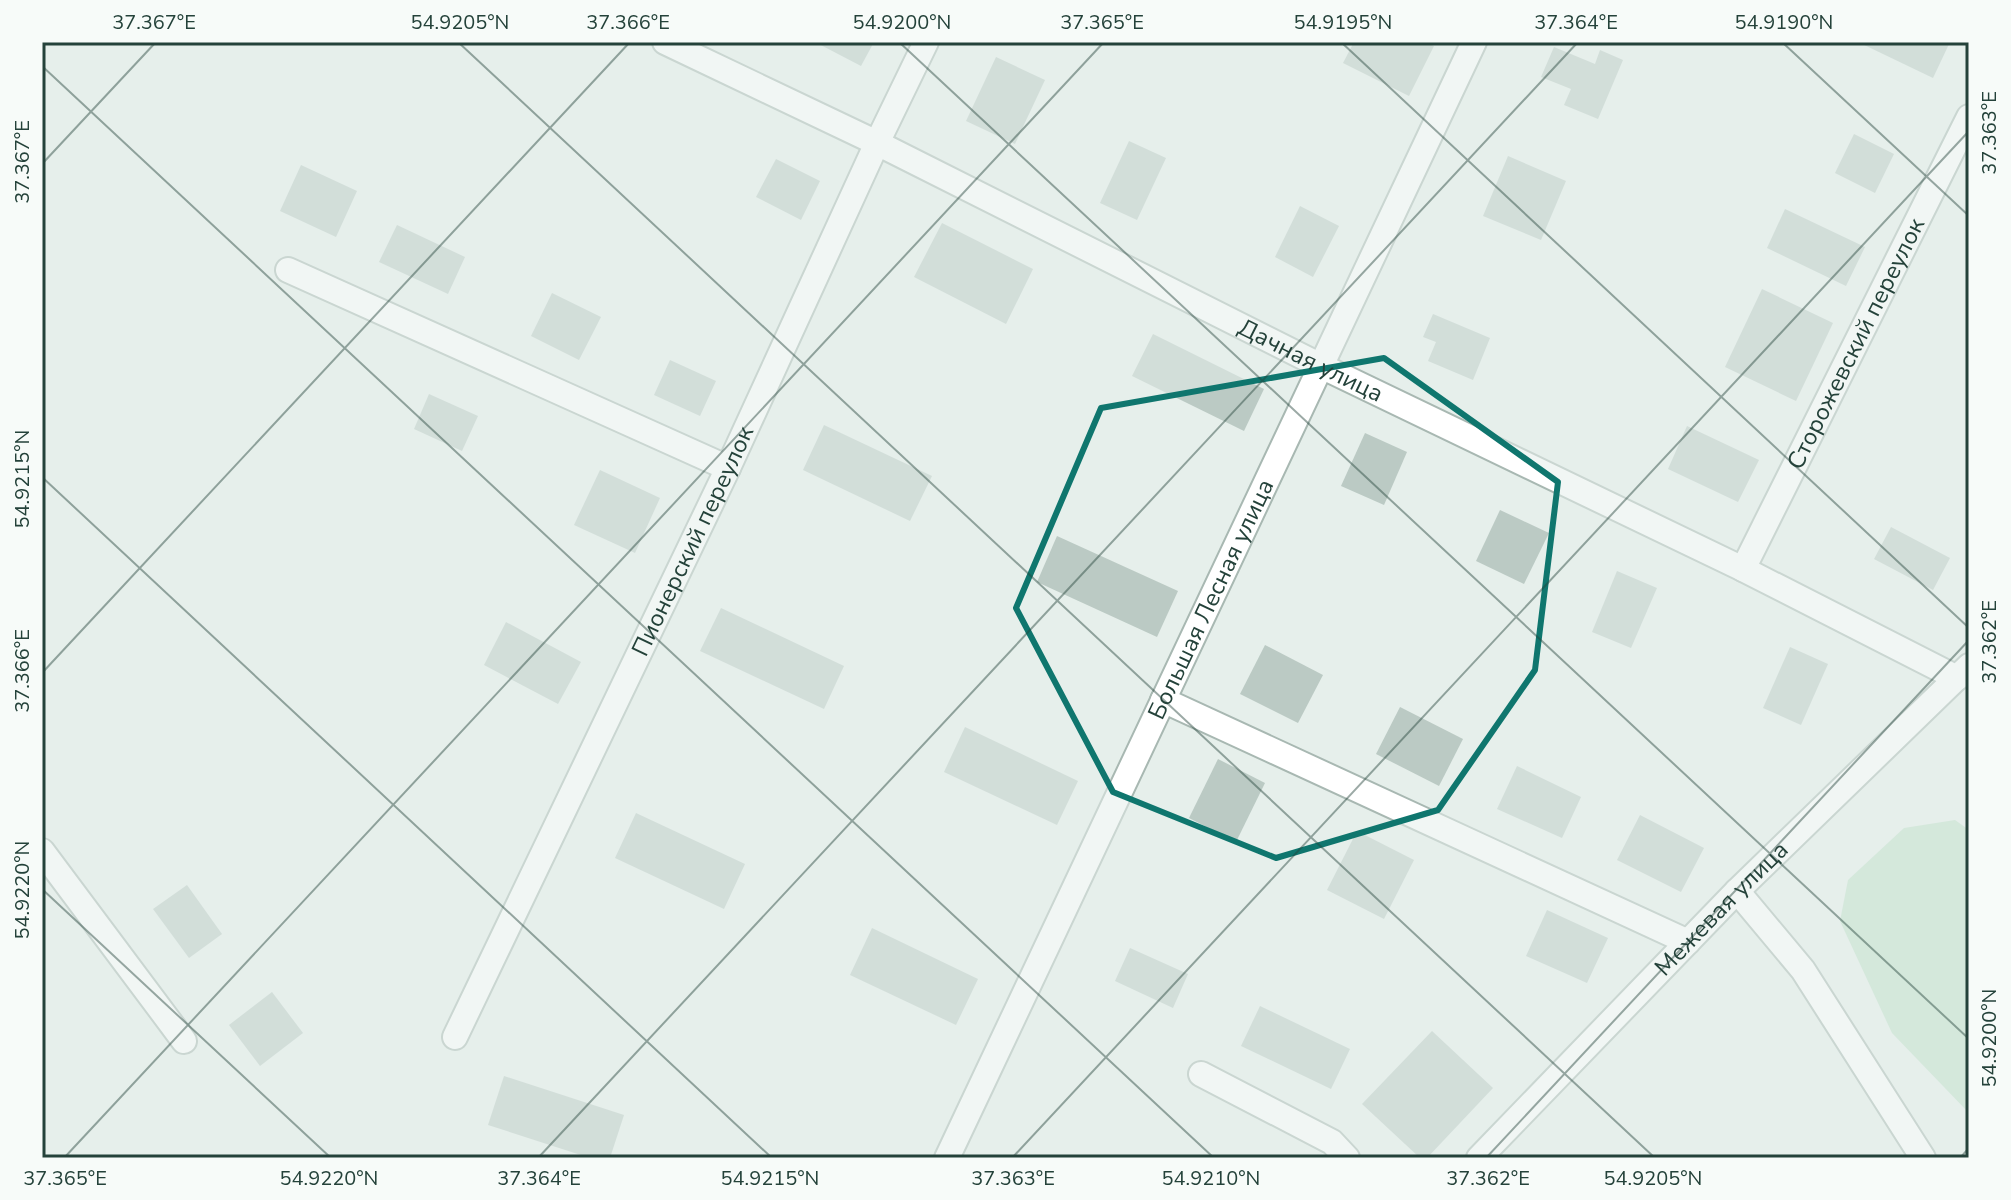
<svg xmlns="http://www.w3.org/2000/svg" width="2011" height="1200" viewBox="0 0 2011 1200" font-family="'Nunito Sans',sans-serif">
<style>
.green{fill:#bfe0c8}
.building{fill:#bbcac4}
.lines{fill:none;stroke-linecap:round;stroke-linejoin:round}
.minor-casing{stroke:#a8b8b2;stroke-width:28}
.minor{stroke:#fff;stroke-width:24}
.marked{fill:none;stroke:#0f766e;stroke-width:6;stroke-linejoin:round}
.ticks{fill:none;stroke:#24423a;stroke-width:2;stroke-opacity:0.45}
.labels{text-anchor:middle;stroke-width:6;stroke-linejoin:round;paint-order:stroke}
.street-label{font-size:24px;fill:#24423a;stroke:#f7fbf9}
.neatline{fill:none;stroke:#24423a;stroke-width:3}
.ticks-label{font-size:20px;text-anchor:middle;fill:#24423a}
</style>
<rect width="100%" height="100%" fill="#e6efeb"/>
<polygon class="green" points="1955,820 1969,830 1969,1113 1892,1033 1840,921 1848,880 1904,828"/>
<g class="building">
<polygon points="815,42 874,42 861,66"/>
<polygon points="1354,42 1426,42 1434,46 1409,96 1343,63"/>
<polygon points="1858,42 1950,42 1933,78"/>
<polygon points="1554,47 1595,64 1600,50 1623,60 1598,119 1564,105 1571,89 1541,77"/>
<polygon points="996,57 1045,80 1015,144 966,121"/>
<polygon points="1854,134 1894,154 1875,193 1835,173"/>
<polygon points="1129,141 1166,158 1137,220 1100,203"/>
<polygon points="1508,156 1566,181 1541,240 1483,216"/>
<polygon points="776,159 820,181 801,220 756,197"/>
<polygon points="301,165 357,191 336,237 280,211"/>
<polygon points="1300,206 1339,226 1313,277 1275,257"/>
<polygon points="1785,209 1865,247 1846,286 1767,248"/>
<polygon points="942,223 1033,269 1006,324 914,277"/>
<polygon points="397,225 465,257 448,294 379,262"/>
<polygon points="1762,289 1833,323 1796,401 1725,367"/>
<polygon points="552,293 601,317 579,360 531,336"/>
<polygon points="1433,314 1490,338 1473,380 1428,361 1436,342 1423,337"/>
<polygon points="1153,334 1264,389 1244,431 1132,376"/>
<polygon points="670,360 716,381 700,416 654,395"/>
<polygon points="429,394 478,416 462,451 414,429"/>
<polygon points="824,425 932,476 910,521 803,470"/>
<polygon points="1687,426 1759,460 1738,502 1668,469"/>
<polygon points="1365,433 1407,452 1384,505 1341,486"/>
<polygon points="600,470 660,498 635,553 574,525"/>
<polygon points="1500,510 1549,533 1524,584 1476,561"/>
<polygon points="1891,527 1950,558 1933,590 1874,559"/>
<polygon points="1057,536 1178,591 1157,637 1037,582"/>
<polygon points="1617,571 1657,588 1631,648 1592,632"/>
<polygon points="721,608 844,666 824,709 700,651"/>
<polygon points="506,622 581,662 558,704 484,665"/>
<polygon points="1265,645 1323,675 1298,723 1240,694"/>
<polygon points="1790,647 1828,664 1801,725 1763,708"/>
<polygon points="1400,707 1463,739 1439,786 1376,754"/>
<polygon points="965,727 1078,781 1057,825 944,772"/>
<polygon points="1218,759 1265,783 1236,842 1189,818"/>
<polygon points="1517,766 1581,797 1562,838 1497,809"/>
<polygon points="636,813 745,864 724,909 615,858"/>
<polygon points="1640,815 1704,848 1681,892 1617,860"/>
<polygon points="1357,831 1414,860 1384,919 1327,890"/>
<polygon points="187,885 222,934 189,958 153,909"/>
<polygon points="1547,910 1608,938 1587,983 1526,956"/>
<polygon points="872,928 978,979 956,1025 850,975"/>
<polygon points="1130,948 1188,974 1173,1008 1115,981"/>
<polygon points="272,992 303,1033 260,1066 229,1025"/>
<polygon points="1260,1006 1350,1049 1331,1089 1241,1046"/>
<polygon points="1432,1031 1493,1088 1427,1158 1420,1158 1362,1104"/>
<polygon points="504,1076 624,1115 610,1158 590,1158 488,1125"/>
</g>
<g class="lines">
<g class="minor-casing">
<g id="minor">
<path id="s1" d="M665,42L877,143L1321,366L1743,569L1957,678"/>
<polyline points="288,270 728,468"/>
<path id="s2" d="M1743,569L1969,117"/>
<polyline points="1163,700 1688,942"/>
<polyline points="42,851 184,1041"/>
<polyline points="1737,891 1803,970 1923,1158"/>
<path id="s3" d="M455,1037L728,468L877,143L926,42"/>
<polyline points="1201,1074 1332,1142 1347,1158"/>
<path id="s4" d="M947,1158L1474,42"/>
<path id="s5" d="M1479,1158L1737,891L1969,666"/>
</g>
</g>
<use href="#minor" class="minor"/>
</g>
<path d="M0 0H2011V1200H0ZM1384,358L1558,482L1535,670L1438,810L1276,858L1113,792L1016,608L1101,408Z" fill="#e6efeb" fill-opacity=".55" fill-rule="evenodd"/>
<path class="marked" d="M1384,358L1558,482L1535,670L1438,810L1276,858L1113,792L1016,608L1101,408Z"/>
<path class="ticks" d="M458,42L1655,1158M899,42L1969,1039M1341,42L1969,628M1782,42L1969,216M42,66L1214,1158M42,164L156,42M42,477L772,1158M42,673L630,42M42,889L331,1158M64,1158L1104,42M538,1158L1578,42M1012,1158L1969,131M1486,1158L1969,640M1960,1158L1969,1148"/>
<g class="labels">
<g class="street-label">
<text dy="8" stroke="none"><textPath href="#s2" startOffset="252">Сторожевский переулок</textPath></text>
<text dy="8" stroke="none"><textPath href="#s1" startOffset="720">Дачная улица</textPath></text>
<text dy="8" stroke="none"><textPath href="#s3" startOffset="550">Пионерский переулок</textPath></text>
<text dy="8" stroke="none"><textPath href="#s4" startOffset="618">Большая Лесная улица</textPath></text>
<text dy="8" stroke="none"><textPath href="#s5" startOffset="348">Межевая улица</textPath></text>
</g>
</g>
<rect width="2011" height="1200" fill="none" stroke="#f7fbf9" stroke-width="88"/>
<rect x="44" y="44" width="1923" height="1112" class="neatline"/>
<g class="ticks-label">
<text x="154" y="29">37.367°E</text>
<text x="460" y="29">54.9205°N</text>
<text x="628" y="29">37.366°E</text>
<text x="902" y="29">54.9200°N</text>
<text x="1102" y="29">37.365°E</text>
<text x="1343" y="29">54.9195°N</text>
<text x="1576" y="29">37.364°E</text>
<text x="1784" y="29">54.9190°N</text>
<text transform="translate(1989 133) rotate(-90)" y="7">37.363°E</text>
<text transform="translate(22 162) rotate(-90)" y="7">37.367°E</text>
<text transform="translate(22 479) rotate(-90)" y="7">54.9215°N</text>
<text transform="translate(1989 642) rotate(-90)" y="7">37.362°E</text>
<text transform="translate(22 671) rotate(-90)" y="7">37.366°E</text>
<text transform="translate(22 890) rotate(-90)" y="7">54.9220°N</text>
<text transform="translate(1989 1038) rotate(-90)" y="7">54.9200°N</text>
<text x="65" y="1185">37.365°E</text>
<text x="329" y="1185">54.9220°N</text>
<text x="539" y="1185">37.364°E</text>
<text x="770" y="1185">54.9215°N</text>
<text x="1013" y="1185">37.363°E</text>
<text x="1211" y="1185">54.9210°N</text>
<text x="1488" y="1185">37.362°E</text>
<text x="1653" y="1185">54.9205°N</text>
</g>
</svg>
